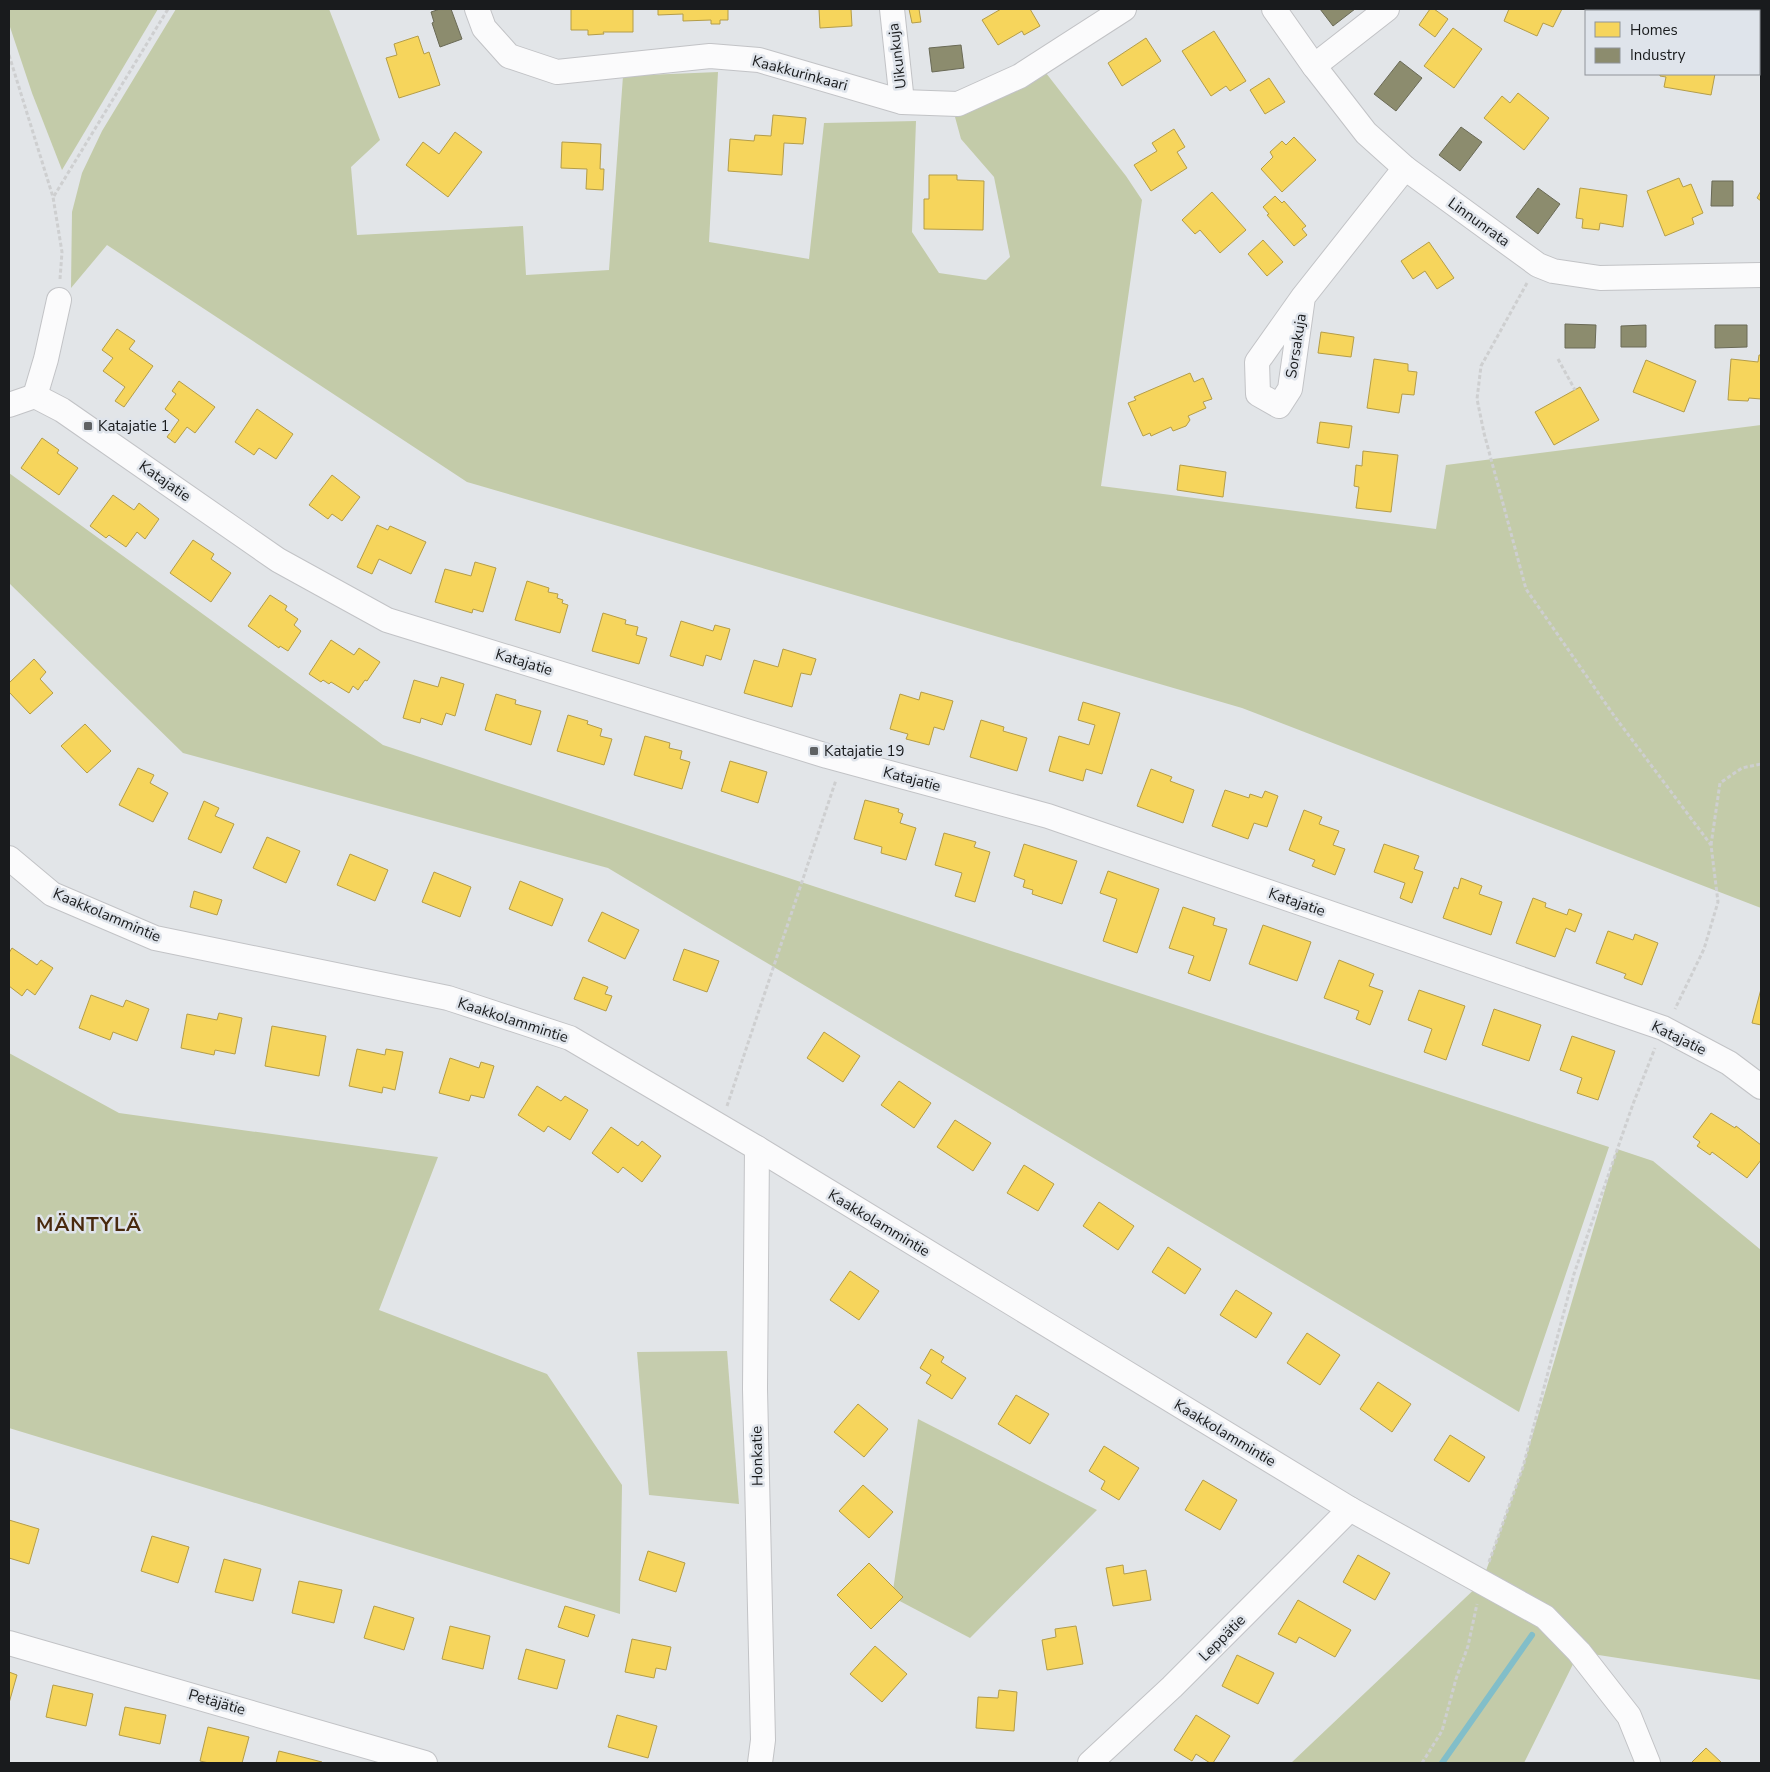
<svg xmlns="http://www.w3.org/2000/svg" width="1770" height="1772" viewBox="0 0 1770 1772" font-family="'Nunito Sans',sans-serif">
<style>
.green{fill:#c5ccad}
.forest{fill:#c3cba9}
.homes{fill:#f6d55c;stroke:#b49d49}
.industry{fill:#8c8c6e;stroke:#6a6a56}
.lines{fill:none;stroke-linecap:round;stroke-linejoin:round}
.stream{stroke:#82bec9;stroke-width:6}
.minor-casing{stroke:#c2c3c6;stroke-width:26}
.path{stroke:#cecfd0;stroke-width:3;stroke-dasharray:4 2.5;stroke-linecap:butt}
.minor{stroke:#fbfbfc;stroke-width:24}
.poi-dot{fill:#5f6264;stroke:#dfe4eb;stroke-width:2}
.labels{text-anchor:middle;stroke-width:5;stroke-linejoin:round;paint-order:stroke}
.street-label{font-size:15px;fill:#191b1d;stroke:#dfe4eb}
.poi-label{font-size:15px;fill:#191b1d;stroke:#dfe4eb;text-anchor:start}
.district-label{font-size:20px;font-weight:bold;letter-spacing:1px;fill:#48290e;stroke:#dfe4eb}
</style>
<rect width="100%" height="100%" fill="#e2e5e8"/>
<polygon class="green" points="727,1351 739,1504 649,1495 637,1352"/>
<g class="forest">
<polygon points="9,9 158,9 62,170 32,93 9,24"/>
<polygon points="176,9 329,9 380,140 351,167 357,235 523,226 526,275 609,270 623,76 718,72 709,242 809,259 824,123 916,121 912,232 939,273 986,280 1010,257 994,177 961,139 955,117 1046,73 1126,176 1142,200 1101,486 1436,529 1446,465 1761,425 1761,908 1242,708 467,482 107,245 71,288 72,212 82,173 102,131"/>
<polygon points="9,473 383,745 1609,1147 1519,1412 608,868 183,753 9,583"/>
<polygon points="9,1053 119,1113 438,1157 379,1310 547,1374 622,1485 620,1614 9,1428"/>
<polygon points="1617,1149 1653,1161 1761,1250 1761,1680 1579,1652 1524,1763 1291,1763 1482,1582 1523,1467"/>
<polygon points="918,1419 1097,1510 970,1638 892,1597"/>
</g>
<g class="homes">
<polygon points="571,9 633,9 633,32 603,32 604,34 588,35 588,30 571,30"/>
<polygon points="658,9 728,9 728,20 720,20 720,24 711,24 711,20 683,21 683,14 658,15"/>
<polygon points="819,9 851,9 852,26 820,28"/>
<polygon points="909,9 919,9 921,22 912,23"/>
<polygon points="1001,9 1030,9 1040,26 1024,35 1022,31 998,45 982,20"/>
<polygon points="1430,9 1434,9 1448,19 1435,37 1419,25"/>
<polygon points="1509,9 1562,9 1553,27 1543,23 1537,36 1504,21"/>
<polygon points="1597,9 1640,9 1643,10 1596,11"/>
<polygon points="1453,28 1482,49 1454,88 1424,66"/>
<polygon points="1214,31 1246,81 1230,91 1226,86 1211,96 1182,51"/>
<polygon points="418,36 424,54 429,52 440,85 399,98 386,58 397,55 394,44"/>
<polygon points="1146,38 1161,61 1122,86 1108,63"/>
<polygon points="1660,74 1715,74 1711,95 1664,87 1666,77 1660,76"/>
<polygon points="1269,78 1285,102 1265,114 1250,90"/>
<polygon points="1518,93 1549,118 1524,150 1484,118 1502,96 1510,103"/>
<polygon points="773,115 806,118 803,144 784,143 782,175 728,171 730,139 754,141 755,135 771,136"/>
<polygon points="1174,129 1185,147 1177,152 1187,168 1151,191 1134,165 1157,151 1152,143"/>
<polygon points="455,132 482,152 448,197 406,165 423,142 439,154"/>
<polygon points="1294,137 1316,160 1282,192 1261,169 1273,157 1270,152 1282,141 1286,145"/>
<polygon points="562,142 601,144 600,169 604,169 603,190 586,189 587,169 561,168"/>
<polygon points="929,175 957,175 957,180 984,181 983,230 924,229 924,199 929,199"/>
<polygon points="1679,178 1683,187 1691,184 1703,213 1692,218 1694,224 1665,236 1647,191"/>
<polygon points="1580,188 1627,195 1623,227 1600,223 1599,230 1582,228 1583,219 1576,218"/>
<polygon points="1761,191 1761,201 1757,198"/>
<polygon points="1212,192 1246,230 1220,253 1200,230 1195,234 1182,220"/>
<polygon points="1275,196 1282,203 1284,201 1306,226 1302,229 1307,235 1294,246 1267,215 1269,214 1263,207"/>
<polygon points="1263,240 1283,262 1267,276 1248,254"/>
<polygon points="1429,242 1454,278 1437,289 1425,271 1413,279 1401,261"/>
<polygon points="117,329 135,341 129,349 153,366 124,407 115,401 125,387 103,371 113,358 102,350"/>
<polygon points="1321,332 1354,337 1351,357 1318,353"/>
<polygon points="1759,355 1761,355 1761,399 1749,398 1748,401 1728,400 1731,359 1758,362"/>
<polygon points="1374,359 1408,364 1408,371 1417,372 1414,395 1402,394 1399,413 1367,408"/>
<polygon points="1646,360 1696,381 1684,412 1633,392"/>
<polygon points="1190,373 1194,382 1203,378 1212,399 1203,402 1206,408 1188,416 1190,420 1186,426 1173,431 1171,427 1151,436 1150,433 1143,436 1128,403 1136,400 1134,397"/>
<polygon points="179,381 215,407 195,433 187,427 175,443 167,437 179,420 165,409 176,394 172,391"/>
<polygon points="1580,387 1599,420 1554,445 1535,412"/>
<polygon points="257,409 293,434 276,459 259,448 254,455 235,442"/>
<polygon points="1320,422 1352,426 1349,448 1317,443"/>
<polygon points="42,438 59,450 57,453 78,468 59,495 21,468"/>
<polygon points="1363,451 1398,455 1391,512 1356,508 1359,487 1354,486 1356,465 1362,466"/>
<polygon points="1180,465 1226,472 1223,497 1177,490"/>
<polygon points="332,475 360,497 342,521 332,514 328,519 309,505"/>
<polygon points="113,495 134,510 139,503 159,519 145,539 137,532 126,547 109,535 106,538 90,526"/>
<polygon points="377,525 388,530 390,526 426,542 411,574 379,559 372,574 357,567"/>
<polygon points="193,540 214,554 211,559 231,573 211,602 170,573"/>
<polygon points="475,562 496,568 483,612 473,609 472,613 435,602 445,569 471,576"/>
<polygon points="527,581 549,588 548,592 558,594 557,598 563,600 562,603 568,605 560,633 515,620"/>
<polygon points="270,595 287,606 285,610 298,619 294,625 301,631 288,651 280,646 279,648 248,626"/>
<polygon points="603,613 626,620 625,624 638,627 636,635 647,638 639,664 592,651"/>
<polygon points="681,621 713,631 715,625 730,629 721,660 706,655 703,666 670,656"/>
<polygon points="331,640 354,655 359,648 380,662 367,681 365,680 358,690 353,686 349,693 331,682 329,684 323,680 321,682 309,674"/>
<polygon points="783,649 816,659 811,675 801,673 792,707 744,693 754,660 778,667"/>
<polygon points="34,659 46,672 40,679 53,693 30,714 9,692 9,683"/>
<polygon points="441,677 464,684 455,716 446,713 442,725 421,718 420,723 403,718 414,680 438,687"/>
<polygon points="921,692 953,701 944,730 934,727 929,745 906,739 908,734 890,729 900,694 919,700"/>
<polygon points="496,694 516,700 515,704 541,711 531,745 485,730"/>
<polygon points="1083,702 1120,713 1102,774 1086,769 1083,781 1049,771 1059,736 1089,745 1095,725 1078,720"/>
<polygon points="568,715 588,721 587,724 602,729 600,736 612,739 604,765 557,751"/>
<polygon points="981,720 1004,727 1003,731 1027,738 1017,771 970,757"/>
<polygon points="85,724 111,751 87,773 61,746"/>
<polygon points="645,736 670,743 669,748 682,751 680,759 690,762 682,789 634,775"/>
<polygon points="730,761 767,772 758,803 721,791"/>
<polygon points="138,768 154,775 150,783 168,793 153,822 119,805"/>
<polygon points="1151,769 1172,777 1170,781 1194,790 1183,823 1137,806"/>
<polygon points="1225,790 1249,798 1250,794 1262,798 1265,791 1278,796 1267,827 1254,823 1248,839 1212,826"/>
<polygon points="865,800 899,809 898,812 903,814 900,823 916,828 906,860 881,853 882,847 854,839"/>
<polygon points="204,801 219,808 215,816 234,824 221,853 188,839"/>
<polygon points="1304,810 1322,817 1319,824 1339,831 1333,845 1345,849 1335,875 1312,866 1315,860 1289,850"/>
<polygon points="944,833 976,842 974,847 990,852 975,902 955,896 962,873 935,865"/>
<polygon points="267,837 300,851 286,883 253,868"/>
<polygon points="1024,844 1077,861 1062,904 1032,894 1033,890 1023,887 1025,880 1014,876"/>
<polygon points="1384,844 1419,856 1414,869 1423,872 1412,903 1400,898 1405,883 1374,872"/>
<polygon points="350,854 388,870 375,901 337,885"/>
<polygon points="1108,871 1159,889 1137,953 1103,941 1117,899 1100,893"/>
<polygon points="434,872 471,887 460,917 422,902"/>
<polygon points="1461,878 1482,886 1479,894 1502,902 1491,935 1443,918 1454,887 1458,889"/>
<polygon points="520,881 563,899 552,926 509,909"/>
<polygon points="194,891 222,900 217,915 190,907"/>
<polygon points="1533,898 1546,903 1545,907 1567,915 1569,909 1582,914 1575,932 1566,928 1555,957 1516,943"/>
<polygon points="1183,907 1215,918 1213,925 1227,929 1210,981 1188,973 1194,956 1169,948"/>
<polygon points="602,912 639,930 625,959 588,941"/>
<polygon points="1263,925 1311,942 1297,981 1249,964"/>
<polygon points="1608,931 1633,940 1635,934 1658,943 1642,985 1624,978 1626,974 1596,963"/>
<polygon points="12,948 37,965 41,960 53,968 35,995 27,989 22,996 9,986 9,953"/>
<polygon points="684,949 719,961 707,992 673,980"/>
<polygon points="1339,960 1374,974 1369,986 1383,991 1370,1025 1356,1019 1359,1011 1324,998"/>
<polygon points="583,977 608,987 605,994 612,996 606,1011 574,999"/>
<polygon points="1761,989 1761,1025 1752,1023"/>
<polygon points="1419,990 1465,1006 1446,1060 1424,1052 1432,1029 1408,1020"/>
<polygon points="91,995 123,1007 126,1000 149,1009 137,1041 113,1032 110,1040 79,1028"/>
<polygon points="1494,1009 1541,1025 1529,1061 1482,1045"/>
<polygon points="219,1013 242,1018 235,1054 215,1050 214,1055 181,1048 187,1014 217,1020"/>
<polygon points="272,1026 326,1036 319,1076 265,1066"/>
<polygon points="824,1032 860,1056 843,1082 807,1058"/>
<polygon points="1572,1036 1615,1051 1598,1100 1577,1093 1582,1078 1560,1070"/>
<polygon points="357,1049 385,1055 386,1049 403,1052 395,1090 383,1087 382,1093 349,1086"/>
<polygon points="450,1058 479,1068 481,1062 494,1066 484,1098 471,1095 469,1101 439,1093"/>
<polygon points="899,1081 931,1103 914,1128 881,1105"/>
<polygon points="537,1086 561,1101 565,1096 588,1110 570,1140 548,1126 544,1132 518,1115"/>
<polygon points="1711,1113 1735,1128 1736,1126 1761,1145 1761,1160 1747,1178 1712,1152 1710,1155 1697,1146 1700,1142 1693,1137"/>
<polygon points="955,1120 991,1143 973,1171 937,1147"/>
<polygon points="611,1127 638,1146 642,1141 661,1156 642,1182 623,1167 618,1173 592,1153"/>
<polygon points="1024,1165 1054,1184 1038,1211 1007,1193"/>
<polygon points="1099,1202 1134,1226 1118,1250 1083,1226"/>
<polygon points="1168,1247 1201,1269 1185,1294 1152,1272"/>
<polygon points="850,1271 879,1291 859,1320 830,1300"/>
<polygon points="1236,1290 1272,1313 1256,1338 1220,1315"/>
<polygon points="1307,1333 1340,1355 1320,1385 1287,1363"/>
<polygon points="931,1349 944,1357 941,1362 966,1378 952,1399 926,1383 931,1375 920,1368"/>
<polygon points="1378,1382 1411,1404 1392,1432 1360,1409"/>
<polygon points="1016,1395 1049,1414 1030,1444 998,1424"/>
<polygon points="858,1404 888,1429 864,1457 834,1432"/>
<polygon points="1450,1435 1485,1457 1469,1482 1434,1460"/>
<polygon points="1104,1446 1139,1468 1119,1500 1101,1489 1105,1481 1089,1471"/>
<polygon points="1203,1480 1237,1500 1220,1530 1185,1510"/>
<polygon points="863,1485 893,1512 869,1538 839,1511"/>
<polygon points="9,1520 39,1529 29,1564 9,1558"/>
<polygon points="152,1536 189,1547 178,1583 141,1571"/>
<polygon points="648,1551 685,1563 676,1592 639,1580"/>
<polygon points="1358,1555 1390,1573 1375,1600 1343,1582"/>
<polygon points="224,1559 261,1569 253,1601 215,1592"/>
<polygon points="869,1563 903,1597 871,1629 837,1595"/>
<polygon points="1123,1565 1124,1574 1146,1570 1151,1600 1113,1606 1106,1568"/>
<polygon points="299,1581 342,1590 334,1623 292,1613"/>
<polygon points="1298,1600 1351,1630 1335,1657 1299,1637 1296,1643 1278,1634"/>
<polygon points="374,1606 414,1618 404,1650 364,1638"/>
<polygon points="565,1606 595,1615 588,1637 558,1627"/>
<polygon points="450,1626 490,1636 483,1669 442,1659"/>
<polygon points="1076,1626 1083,1664 1047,1670 1042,1640 1056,1637 1055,1629"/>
<polygon points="632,1639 671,1647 666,1670 656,1668 654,1678 625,1672"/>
<polygon points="875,1646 907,1674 882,1702 850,1674"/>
<polygon points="526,1649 565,1660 557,1689 518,1679"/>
<polygon points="1237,1655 1274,1673 1258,1704 1222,1686"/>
<polygon points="9,1672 17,1675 9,1703"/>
<polygon points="53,1685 93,1694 86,1726 46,1717"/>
<polygon points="999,1690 1017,1692 1014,1731 976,1728 978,1697 998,1698"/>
<polygon points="125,1707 166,1715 160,1744 119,1735"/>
<polygon points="617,1715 657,1726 648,1758 608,1747"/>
<polygon points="1196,1715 1230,1736 1213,1763 1210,1763 1196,1754 1192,1761 1174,1750"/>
<polygon points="208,1727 249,1737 242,1763 209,1763 200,1761"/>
<polygon points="1706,1748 1722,1763 1691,1763"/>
<polygon points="279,1751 322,1762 322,1763 276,1763"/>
</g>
<g class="industry">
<polygon points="440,9 451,9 462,39 440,47 432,23 434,22 431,12"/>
<polygon points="1320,9 1355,9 1333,26"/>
<polygon points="961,45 964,68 932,72 929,48"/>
<polygon points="1400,61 1422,78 1396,111 1374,94"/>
<polygon points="1461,127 1482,142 1460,171 1439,155"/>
<polygon points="1712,181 1733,181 1733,206 1711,206"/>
<polygon points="1538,188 1560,204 1538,234 1516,217"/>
<polygon points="1565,324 1596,325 1595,348 1565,348"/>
<polygon points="1646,325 1646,347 1621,347 1621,326"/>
<polygon points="1715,325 1747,325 1747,347 1715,348"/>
</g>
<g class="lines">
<polyline class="stream" points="1442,1763 1532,1635"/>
<g class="minor-casing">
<g id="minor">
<polyline points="477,9 484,28 509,56 557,72 710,56 759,60 902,102 958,104 1020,76 1124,9"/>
<polyline points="892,9 902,102"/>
<polyline points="1274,9 1314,66 1366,133 1405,168 1538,265 1553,271 1600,278 1761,275"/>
<polyline points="1314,66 1387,9"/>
<polyline points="1303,297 1290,389 1279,406 1258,394 1257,362 1303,297 1405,168"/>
<polyline points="35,396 62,410 278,560 387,620 827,756 1048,816 1663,1028 1729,1063 1761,1087"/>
<polyline points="35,396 46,359 59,300"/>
<polyline points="9,405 35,396"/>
<polyline points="9,858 52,894 155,938 448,998 570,1038 757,1148 1350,1509 1545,1617 1579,1652 1629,1716 1648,1763"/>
<polyline points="757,1148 755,1389 763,1740 760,1763"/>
<polyline points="9,1643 425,1763"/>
<polyline points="1090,1763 1172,1687 1350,1509"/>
</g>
</g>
<g class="path">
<polyline points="9,55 53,197 62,252 60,279"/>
<polyline points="54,196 168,9"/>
<polyline points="1527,283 1481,366 1477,399 1484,433 1526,589 1615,717 1711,845 1718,902 1704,949 1675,1009"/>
<polyline points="1558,359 1575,390"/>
<polyline points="1711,845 1720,783 1742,768 1761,764"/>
<polyline points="727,1106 836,780"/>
<polyline points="1489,1562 1523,1467 1574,1274 1633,1104 1655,1048"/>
<polyline points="1422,1763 1442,1731 1456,1679 1468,1646 1477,1604"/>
</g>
<use href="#minor" class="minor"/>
</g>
<g class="poi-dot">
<rect x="83" y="421" width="10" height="10" rx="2.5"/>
<rect x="809" y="746" width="10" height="10" rx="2.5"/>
</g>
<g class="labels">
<g class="street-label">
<text transform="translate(897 56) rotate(-97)" y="5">Uikunkuja</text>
<text transform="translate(800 73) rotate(15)" y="5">Kaakkurinkaari</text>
<text transform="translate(1479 222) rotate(36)" y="5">Linnunrata</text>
<text transform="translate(1296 346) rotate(-81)" y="5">Sorsakuja</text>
<text transform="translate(165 481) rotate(35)" y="5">Katajatie</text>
<text transform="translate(524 662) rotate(17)" y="5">Katajatie</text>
<text transform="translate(912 779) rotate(15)" y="5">Katajatie</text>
<text transform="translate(1297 902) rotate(19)" y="5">Katajatie</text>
<text transform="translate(107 915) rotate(23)" y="5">Kaakkolammintie</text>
<text transform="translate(513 1020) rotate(18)" y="5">Kaakkolammintie</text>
<text transform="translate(1679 1038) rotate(26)" y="5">Katajatie</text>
<text transform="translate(879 1223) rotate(31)" y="5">Kaakkolammintie</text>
<text transform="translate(1225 1433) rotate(31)" y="5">Kaakkolammintie</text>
<text transform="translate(757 1456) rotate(-91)" y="5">Honkatie</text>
<text transform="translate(1222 1638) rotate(-45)" y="5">Leppätie</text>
<text transform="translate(217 1702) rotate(16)" y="5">Petäjätie</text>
</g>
<g class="poi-label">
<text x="98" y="431">Katajatie 1</text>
<text x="824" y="756">Katajatie 19</text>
</g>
<g class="district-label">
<text x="89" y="1231">MÄNTYLÄ</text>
</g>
</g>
<rect width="1770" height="1772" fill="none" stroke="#191b1d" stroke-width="20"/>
<rect x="1585" y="10" width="175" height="65" fill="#dfe4eb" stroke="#909499"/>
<rect x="1595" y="22" width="25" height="15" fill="#f6d55c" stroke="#909499"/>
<text x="1630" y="35" font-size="15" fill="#191b1d">Homes</text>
<rect x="1595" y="48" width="25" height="15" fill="#8c8c6e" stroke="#909499"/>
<text x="1630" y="60" font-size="15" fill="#191b1d">Industry</text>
</svg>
